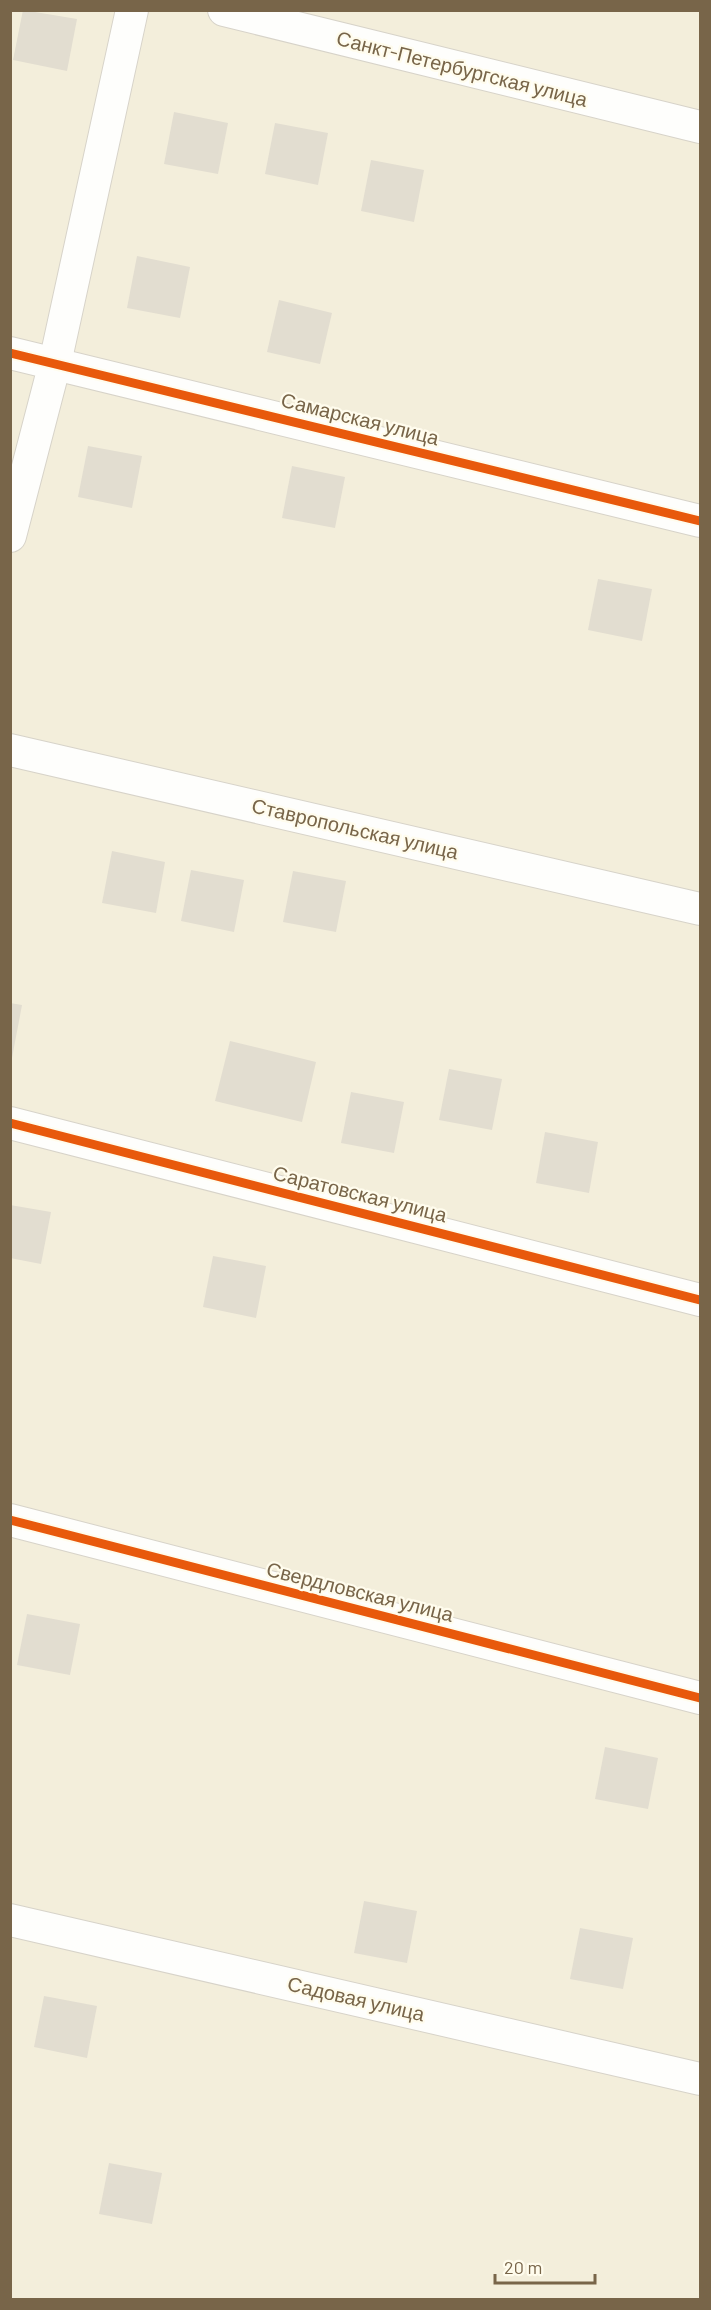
<svg xmlns="http://www.w3.org/2000/svg" width="711" height="2310" viewBox="0 0 711 2310" font-family="Barlow,sans-serif">
<style>
.residential{fill:#f3eedb}
.building{fill:#e2ddd0}
.lines{fill:none;stroke-linecap:round;stroke-linejoin:round}
.street-casing{stroke:#d7d3c9;stroke-width:34}
.street{stroke:#fefefc;stroke-width:32}
.cycleway-casing{stroke:#fffced;stroke-width:13}
.cycleway{stroke:#e8590c;stroke-width:9}
.labels{text-anchor:middle;stroke-width:4.5;stroke-linejoin:round;paint-order:stroke}
.street-label{font-size:20px;fill:#786549;stroke:#fffced}
</style>
<rect width="100%" height="100%" fill="#f8f6eb"/>
<rect class="residential" x="11" y="11" width="689" height="2288"/>
<g class="building">
<polygon points="23,10 77,19 67,71 13,60"/>
<polygon points="174,112 228,123 218,174 164,164"/>
<polygon points="275,123 328,133 318,185 265,174"/>
<polygon points="371,160 424,170 414,222 361,211"/>
<polygon points="137,256 190,267 180,318 127,308"/>
<polygon points="279,300 332,313 320,364 267,352"/>
<polygon points="88,446 142,456 132,508 78,497"/>
<polygon points="292,466 345,477 335,528 282,518"/>
<polygon points="598,579 652,589 642,641 588,630"/>
<polygon points="112,851 165,862 156,913 102,903"/>
<polygon points="191,870 244,880 234,932 181,921"/>
<polygon points="293,871 346,881 336,932 283,922"/>
<polygon points="10,1003 22,1005 12,1058 10,1058"/>
<polygon points="230,1041 316,1062 302,1122 215,1101"/>
<polygon points="449,1069 502,1079 492,1130 439,1120"/>
<polygon points="351,1092 404,1102 394,1153 341,1143"/>
<polygon points="545,1132 598,1142 589,1193 536,1183"/>
<polygon points="10,1205 51,1212 41,1264 10,1258"/>
<polygon points="213,1256 266,1266 256,1318 203,1307"/>
<polygon points="27,1614 80,1624 70,1675 17,1665"/>
<polygon points="605,1747 658,1758 648,1809 595,1799"/>
<polygon points="364,1901 417,1911 407,1963 354,1953"/>
<polygon points="580,1928 633,1938 623,1989 570,1979"/>
<polygon points="44,1996 97,2006 87,2058 34,2047"/>
<polygon points="109,2163 162,2173 152,2224 99,2214"/>
</g>
<g class="lines">
<g class="street-casing">
<g id="street">
<polyline points="224,10 700,127"/>
<polyline points="10,353 700,521"/>
<polyline points="10,536 55,363 132,10"/>
<polyline points="10,750 700,909"/>
<polyline points="10,1123 700,1300"/>
<polyline points="10,1520 700,1698"/>
<polyline points="10,1920 700,2079"/>
</g>
</g>
<use href="#street" class="street"/>
<g class="cycleway-casing">
<g id="cycleway">
<polyline points="10,353 700,521"/>
<polyline points="10,1123 700,1300"/>
<polyline points="10,1520 700,1698"/>
</g>
</g>
<use href="#cycleway" class="cycleway"/>
</g>
<g class="labels">
<g class="street-label">
<text transform="translate(462 69) rotate(14)" y="7">Санкт-Петербургская улица</text>
<text transform="translate(360 419) rotate(14)" y="7">Самарская улица</text>
<text transform="translate(355 829) rotate(13)" y="7">Ставропольская улица</text>
<text transform="translate(360 1194) rotate(14)" y="7">Саратовская улица</text>
<text transform="translate(360 1592) rotate(14)" y="7">Свердловская улица</text>
<text transform="translate(356 1999) rotate(13)" y="7">Садовая улица</text>
</g>
</g>
<rect width="711" height="2310" fill="none" stroke="#786549" stroke-width="24"/>
<path d="M495 2274v9h100v-9" fill="none" stroke="#786549" stroke-width="3"/>
<text x="504" y="2274" font-size="18" fill="#786549" stroke="#fffced" stroke-width="4.5" paint-order="stroke">20 m</text>
</svg>
